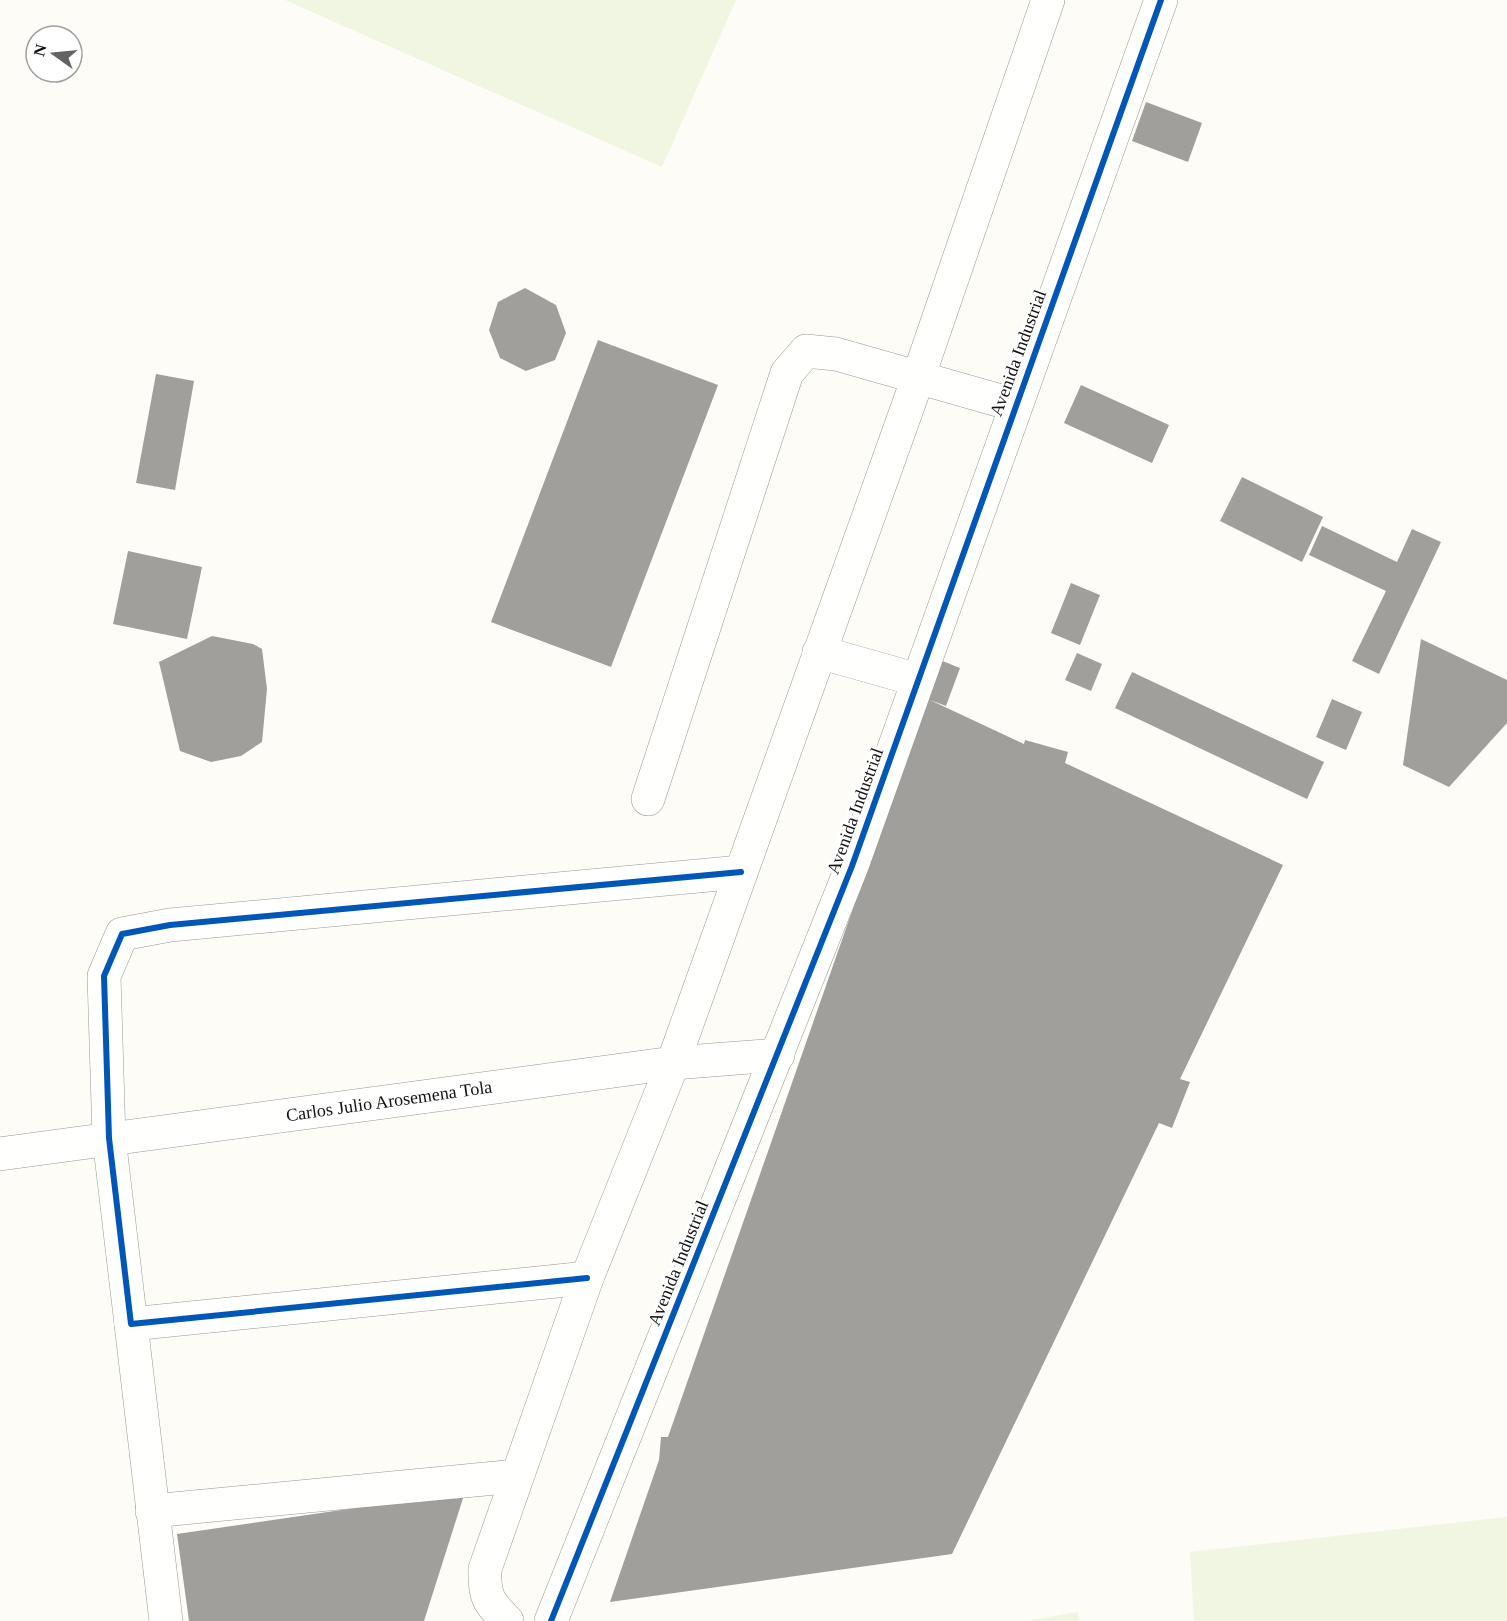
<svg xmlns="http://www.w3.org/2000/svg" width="1507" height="1621" viewBox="0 0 1507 1621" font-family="'Times New Roman',serif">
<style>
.pitch{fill:#f0f6e1}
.building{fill:#a19f9c}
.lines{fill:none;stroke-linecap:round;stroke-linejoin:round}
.minor-casing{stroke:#979795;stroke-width:34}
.minor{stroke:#fffffe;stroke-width:33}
.cycleway-casing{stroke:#fff;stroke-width:10}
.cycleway{stroke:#0057b8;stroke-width:6}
.labels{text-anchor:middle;stroke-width:6;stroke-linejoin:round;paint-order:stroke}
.street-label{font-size:18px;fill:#111;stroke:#fff}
</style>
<rect width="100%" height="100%" fill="#fdfcf7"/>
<g class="pitch">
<polygon points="285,0 736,0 662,167"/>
<polygon points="1507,1517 1507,1621 1194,1621 1190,1552"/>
<polygon points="1078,1612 1079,1621 1024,1621"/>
</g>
<g class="building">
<polygon points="1146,102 1202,123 1188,162 1132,141"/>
<polygon points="525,288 556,305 566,333 555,360 526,371 500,358 489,330 498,302"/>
<polygon points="598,340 718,385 611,667 491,622"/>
<polygon points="156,374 194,381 175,490 136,483"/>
<polygon points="1081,385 1169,425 1152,463 1064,423"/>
<polygon points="1242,477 1323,517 1302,562 1220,521"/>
<polygon points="1322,526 1397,562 1412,529 1441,542 1379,674 1352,661 1386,591 1309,555"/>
<polygon points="128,551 202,567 187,639 113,624"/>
<polygon points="1071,583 1100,595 1080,645 1051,633"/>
<polygon points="212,636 253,644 262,649 267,689 262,742 241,756 211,762 180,751 159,662"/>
<polygon points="1421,639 1507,680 1507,723 1449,787 1403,765"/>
<polygon points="1077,653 1102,664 1091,691 1065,680"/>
<polygon points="940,660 960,668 946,706 930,700 1024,744 1025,740 1068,752 1065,763 1283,865 1180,1079 1190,1082 1172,1128 1159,1123 952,1554 610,1602 659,1460 661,1437 668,1437"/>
<polygon points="1132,672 1324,762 1307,799 1115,708"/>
<polygon points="1332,699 1362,712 1346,750 1316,737"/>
<polygon points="465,1492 424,1621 189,1621 177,1534"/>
</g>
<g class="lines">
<g class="minor-casing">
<g id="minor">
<polyline points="819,652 918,680"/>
<polyline points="648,799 787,373 806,351 836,354 1015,405"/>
<polyline points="0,1154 673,1063 778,1055"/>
<polyline points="587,1278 131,1324 109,1138 104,976 122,934 170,925 741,872"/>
<polyline points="131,1324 166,1621"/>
<polyline points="152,1511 517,1476"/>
<path d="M507,1621C488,1602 484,1596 485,1569L587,1278L673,1063L918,378L1048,0"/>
<polyline points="551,1621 852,866 1161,0"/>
</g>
</g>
<use href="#minor" class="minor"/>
<g class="cycleway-casing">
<g id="cycleway">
<polyline points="587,1278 131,1324 109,1138 104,976 122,934 170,925 741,872"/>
<polyline points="551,1621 852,866 1161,0"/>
</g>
</g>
<use href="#cycleway" class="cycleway"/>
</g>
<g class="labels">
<g class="street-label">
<text transform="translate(1018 353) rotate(-70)" y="6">Avenida Industrial</text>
<text transform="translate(855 811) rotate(-70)" y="6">Avenida Industrial</text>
<text transform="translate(389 1101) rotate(-8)" y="6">Carlos Julio Arosemena Tola</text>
<text transform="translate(678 1263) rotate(-68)" y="6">Avenida Industrial</text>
</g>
</g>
<g transform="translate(54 54) rotate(285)"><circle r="28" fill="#ffffff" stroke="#a0a0a0" stroke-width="1.5"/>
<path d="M0-4.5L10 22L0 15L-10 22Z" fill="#646362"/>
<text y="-9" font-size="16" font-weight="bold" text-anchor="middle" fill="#111111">N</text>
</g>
</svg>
